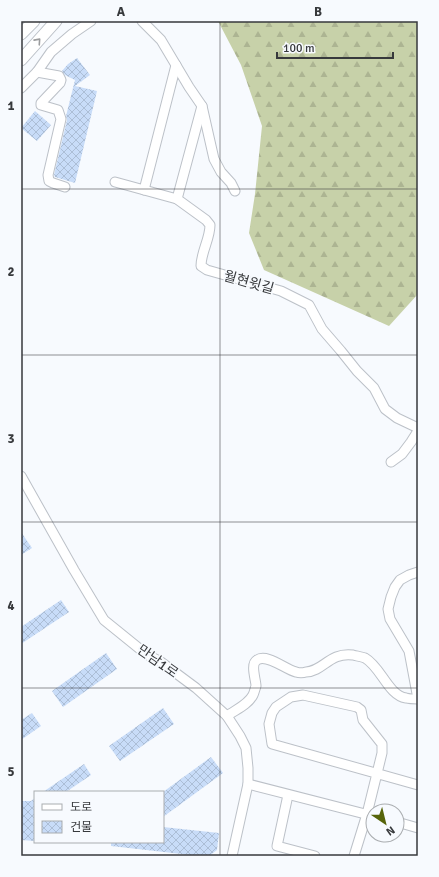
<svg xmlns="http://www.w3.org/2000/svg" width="439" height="877" viewBox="0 0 439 877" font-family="Signika,'Noto Sans KR',sans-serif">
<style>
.forest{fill:url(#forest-firs)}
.building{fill:url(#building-cross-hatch)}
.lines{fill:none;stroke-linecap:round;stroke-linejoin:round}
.minor-casing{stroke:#bcc1c8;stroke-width:11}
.major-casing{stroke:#bcc1c8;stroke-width:13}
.minor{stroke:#fff;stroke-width:9}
.major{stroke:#fff;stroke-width:11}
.oneway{stroke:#9b9c9e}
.grid{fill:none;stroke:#37393c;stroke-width:1;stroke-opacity:0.55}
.labels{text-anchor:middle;stroke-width:3.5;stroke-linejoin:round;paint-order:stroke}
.street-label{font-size:14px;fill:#37393c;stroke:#f7fafe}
.neatline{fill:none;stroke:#37393c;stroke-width:1.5}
.grid-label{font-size:13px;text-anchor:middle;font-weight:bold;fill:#37393c}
</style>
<defs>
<pattern id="forest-firs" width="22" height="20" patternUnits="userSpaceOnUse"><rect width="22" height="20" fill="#c7d1a9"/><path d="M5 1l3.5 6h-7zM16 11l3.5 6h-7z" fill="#acb492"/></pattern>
<pattern id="building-cross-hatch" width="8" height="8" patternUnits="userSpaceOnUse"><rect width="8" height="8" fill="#c8dcf8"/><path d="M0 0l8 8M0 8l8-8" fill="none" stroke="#acbed6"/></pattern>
</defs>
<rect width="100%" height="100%" fill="#f7fafe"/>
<polygon class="forest" points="218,21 418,21 418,294 389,326 264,270 249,233 255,194 262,126 241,65"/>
<g class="building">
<polygon points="77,58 90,75 75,86 97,91 75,183 55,177 54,175 67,120 66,116 75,80 65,75 62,71 68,64"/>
<polygon points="35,111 51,125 37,141 21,128"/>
<polygon points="21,532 32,548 21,555"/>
<polygon points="61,600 69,612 21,644 21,627"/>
<polygon points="106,653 117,669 63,707 52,691"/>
<polygon points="163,708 174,724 120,761 109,746"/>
<polygon points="32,713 41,726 21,740 21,720"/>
<polygon points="211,757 223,773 163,817 163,792"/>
<polygon points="84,764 91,775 66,792 43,792"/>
<polygon points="35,798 35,841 21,840 21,801 31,801"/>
<polygon points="163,827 219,833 217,850 209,856 199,856 111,846 111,842 163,842"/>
</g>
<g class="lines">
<g class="minor-casing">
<g id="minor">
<polyline points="142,21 161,40 189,87 202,106 214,159 221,172 231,183 235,191"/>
<polyline points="37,72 59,76 61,80 60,83 41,103 41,105 58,110 61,119 48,175 49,181 53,183 65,187"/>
<polyline points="21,88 37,72 51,52 72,34 91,21"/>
<path d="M202,106L177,199L206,220L210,225C210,239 201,252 201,266L207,270L281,291L309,305L322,329L341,351L357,371L374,388L385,409L397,418L418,428"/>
<polyline points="115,182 177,199"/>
<polyline points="144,190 176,65"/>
<polyline points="391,462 402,454 411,442 418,431"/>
<polyline points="21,476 74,570 104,620 146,654 161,662 196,688 227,716 240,736 246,748 248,768 248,784 232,856"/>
<polyline points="418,699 409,651 390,619 388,609 391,597 395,587 400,580 409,575 418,572"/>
<path d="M227,716C235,710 248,705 253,695C254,693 255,689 256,686C256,680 250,664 257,660C267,653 286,670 296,672C299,673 303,673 306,672C324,671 329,652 353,655C357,656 362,657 365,658C381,667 388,695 406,698C410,699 414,699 418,699"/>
<polyline points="248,784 373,816"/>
<polyline points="288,795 277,846 315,856"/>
<polyline points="397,822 418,828"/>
<polyline points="354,856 367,814 382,753 382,744 363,720 361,710 357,707 303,695 291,697 276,707 272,713 269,724 272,744 418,785"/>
</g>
</g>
<g class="major-casing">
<g id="major">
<polyline points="21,34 34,21"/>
<polyline points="21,60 56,21"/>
</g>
</g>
<use href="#minor" class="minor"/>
<use href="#major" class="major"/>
</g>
<defs><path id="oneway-chevron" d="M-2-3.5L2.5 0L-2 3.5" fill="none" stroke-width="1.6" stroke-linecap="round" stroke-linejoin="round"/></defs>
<use class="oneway" href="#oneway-chevron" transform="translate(38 41) rotate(-48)"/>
<path class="grid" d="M220,21V856M21,189H418M21,355H418M21,522H418M21,688H418"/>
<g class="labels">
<g class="street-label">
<text transform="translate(249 282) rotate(16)" y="5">월현윗길</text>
<text transform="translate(158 661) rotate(35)" y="5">만남1로</text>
</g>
</g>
<rect width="439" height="877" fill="none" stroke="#f7fafe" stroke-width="44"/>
<rect x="34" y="791" width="130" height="52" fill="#f7fafe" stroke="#aaadb0"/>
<rect x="42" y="804" width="20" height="6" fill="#ffffff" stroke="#aaadb0"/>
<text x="70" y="811" font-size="12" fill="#37393c">도로</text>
<rect x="42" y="821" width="20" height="12" fill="url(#building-cross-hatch)" stroke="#aaadb0"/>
<text x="70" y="831" font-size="12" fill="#37393c">건물</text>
<g transform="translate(385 823) rotate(145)"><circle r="19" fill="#f7fafe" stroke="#aaadb0"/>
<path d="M0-3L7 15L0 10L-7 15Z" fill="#56640a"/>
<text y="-6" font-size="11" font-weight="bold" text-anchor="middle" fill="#37393c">N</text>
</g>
<path d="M277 52v6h116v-6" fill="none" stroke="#37393c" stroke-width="2"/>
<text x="283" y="52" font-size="12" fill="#37393c" stroke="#f7fafe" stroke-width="3" paint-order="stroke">100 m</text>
<rect x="22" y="22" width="395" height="833" class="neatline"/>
<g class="grid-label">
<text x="121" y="16">A</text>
<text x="318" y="16">B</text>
<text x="11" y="110">1</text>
<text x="11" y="276">2</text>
<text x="11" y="443">3</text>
<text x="11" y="610">4</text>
<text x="11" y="776">5</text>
</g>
</svg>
